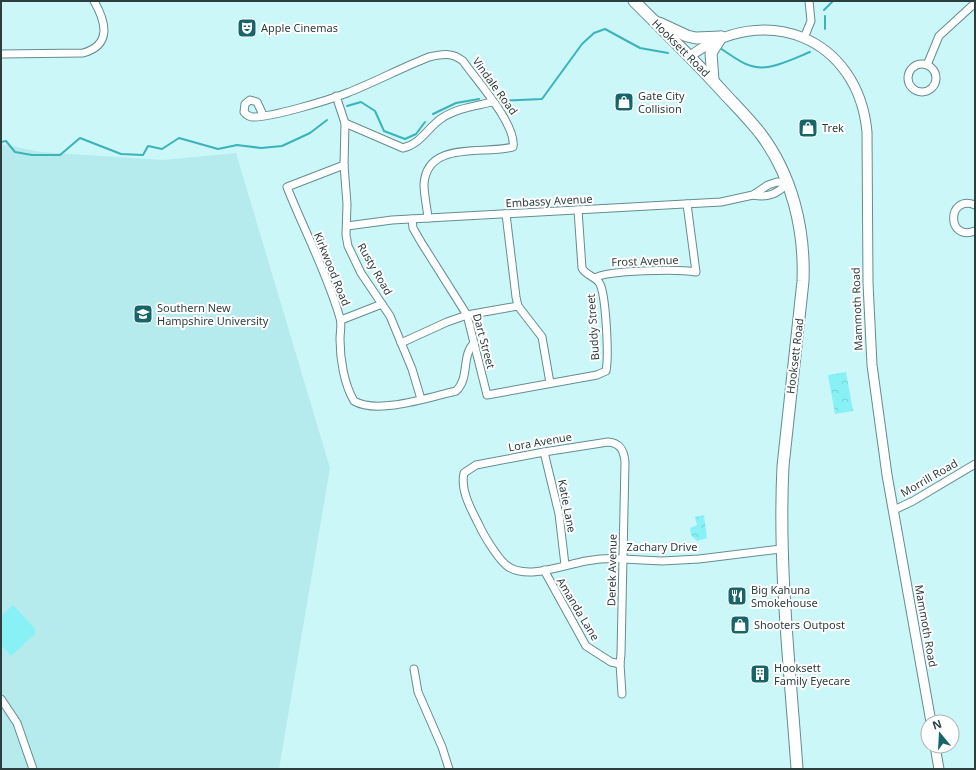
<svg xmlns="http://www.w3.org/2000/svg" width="976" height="770" viewBox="0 0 976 770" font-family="'Noto Sans',sans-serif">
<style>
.built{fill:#b6ebee}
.park{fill:url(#park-crowns)}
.pitch{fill:#88f1f6}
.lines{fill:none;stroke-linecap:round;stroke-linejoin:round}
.stream{stroke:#3ab3b9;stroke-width:2}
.street-casing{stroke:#648d8f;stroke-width:9}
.secondary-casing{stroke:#648d8f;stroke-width:11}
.primary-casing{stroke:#648d8f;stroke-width:13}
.street{stroke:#fff;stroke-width:7}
.secondary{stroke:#fff;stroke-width:9}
.primary{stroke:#fff;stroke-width:11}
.labels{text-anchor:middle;stroke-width:4;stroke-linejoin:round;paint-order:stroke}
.poi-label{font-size:11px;fill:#2d3e3f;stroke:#fff;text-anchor:start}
.street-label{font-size:11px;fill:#2d3e3f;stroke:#fff}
</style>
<defs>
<pattern id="park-crowns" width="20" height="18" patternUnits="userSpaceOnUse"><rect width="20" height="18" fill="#88f1f6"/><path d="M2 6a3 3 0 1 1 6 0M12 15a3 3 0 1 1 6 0" fill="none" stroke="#76d0d4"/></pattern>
</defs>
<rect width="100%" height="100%" fill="#cbf7f9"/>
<polygon class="built" points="1,144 41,152 163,160 236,153 330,468 279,769 1,769"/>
<g class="park">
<polygon points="846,372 853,411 835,414 828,375"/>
<polygon points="704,515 707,538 697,541 691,535 690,528 697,525 695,517"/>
</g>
<polygon class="pitch" points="13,605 35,629 35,634 11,656 1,645 1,616"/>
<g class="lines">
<g class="stream">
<polyline points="824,10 833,1"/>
<polyline points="825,16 825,29"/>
<path d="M720,48C731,55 743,65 756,67C771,70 795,58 810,52"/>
<polyline points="500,101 542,99 582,44 594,33 605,29 640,48 668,53"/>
<polyline points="347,106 361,102 375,111 384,131 405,139 416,134 425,122"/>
<polyline points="433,114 456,103 479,99"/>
<polyline points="1,142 6,141 15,152 32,155 60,155 80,138 121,154 143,155 148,146 162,149 179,138 218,149 237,145 261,148 282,146 310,133 327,120"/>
</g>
<g class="street-casing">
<g id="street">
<polyline points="804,38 811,21 809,1"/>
<path d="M1,54L83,53C112,45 106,22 94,1"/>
<circle cx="922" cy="78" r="14"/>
<polyline points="927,65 939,36 975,3"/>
<polyline points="336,96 345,123 344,165 347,204 346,235 348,246 361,273 390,316 412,369 421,399"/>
<path d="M263,115L257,102L250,100L245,104L244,112C246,115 248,116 252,117C270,118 329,100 347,93C375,82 401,68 429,57C442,54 452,52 463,61C477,81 517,125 513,147C484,155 427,140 424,184C424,195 427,207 428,218"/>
<path d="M345,123L403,148C421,144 428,127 442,118C457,108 476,106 492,102"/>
<path d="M344,165L287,187C304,230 327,273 340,318C342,325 340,332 340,339C340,359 344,384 354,401C378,415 430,397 456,391C470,378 461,356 474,343"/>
<path d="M753,195C768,198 777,194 788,183"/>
<path d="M975,205C947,194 946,242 975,231"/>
<polyline points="506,214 516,297 518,306 542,337 550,383"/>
<path d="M412,219L413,228L421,242L467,315L487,395L597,375L606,371C609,356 606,297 600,284C596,276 586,276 582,268L578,210"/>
<polyline points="347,226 392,220 721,202 753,195 768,185 777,182 788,183"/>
<path d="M595,278C607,270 679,269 696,272L687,204"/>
<polyline points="341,320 382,304"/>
<polyline points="401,343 447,322 467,315 518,306"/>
<polyline points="544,452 559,514 565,565"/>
<polyline points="894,510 913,501 975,464"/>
<polyline points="544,570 586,646 611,662 620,664"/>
<polyline points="414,669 418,692 442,747 449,769"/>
<path d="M622,694L620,664L621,654L625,462C624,450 620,443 608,442L544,452L476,465L464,473C460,490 471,509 479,525C484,536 497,557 506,565C525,581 564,565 586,561C598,559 611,558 623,559L662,561L699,559L781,549"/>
<polyline points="1,699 17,723 33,769"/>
</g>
</g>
<g class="secondary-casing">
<g id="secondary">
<path d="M689,57C764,0 858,37 867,132L868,283L872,365L887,475L931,722"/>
<polyline points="935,746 939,769"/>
</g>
</g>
<g class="primary-casing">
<g id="primary">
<path d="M634,1C664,31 695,61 723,92C735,105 748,118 760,133C792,175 805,229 803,281L783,466C778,567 790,668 797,769"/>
<polyline points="659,23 687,36 696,38 721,37"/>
<polyline points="713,80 711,53 721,37"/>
</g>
</g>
<use href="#street" class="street"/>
<use href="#secondary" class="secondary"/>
<use href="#primary" class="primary"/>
</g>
<defs>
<g id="theatre-square" transform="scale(1)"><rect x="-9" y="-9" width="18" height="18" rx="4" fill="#176569" stroke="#fff"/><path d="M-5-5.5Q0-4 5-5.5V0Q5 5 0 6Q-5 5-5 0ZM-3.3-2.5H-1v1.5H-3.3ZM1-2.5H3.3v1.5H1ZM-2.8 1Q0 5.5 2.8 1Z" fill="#fff"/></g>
<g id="shop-square" transform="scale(1)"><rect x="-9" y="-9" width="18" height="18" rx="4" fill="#176569" stroke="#fff"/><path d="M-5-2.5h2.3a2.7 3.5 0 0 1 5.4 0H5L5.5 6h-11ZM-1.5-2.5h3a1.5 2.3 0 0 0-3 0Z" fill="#fff"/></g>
<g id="university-square" transform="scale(1)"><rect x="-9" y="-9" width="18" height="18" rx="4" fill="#176569" stroke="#fff"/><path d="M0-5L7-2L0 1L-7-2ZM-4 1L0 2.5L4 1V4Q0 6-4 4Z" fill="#fff"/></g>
<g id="restaurant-square" transform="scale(1)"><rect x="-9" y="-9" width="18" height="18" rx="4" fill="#176569" stroke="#fff"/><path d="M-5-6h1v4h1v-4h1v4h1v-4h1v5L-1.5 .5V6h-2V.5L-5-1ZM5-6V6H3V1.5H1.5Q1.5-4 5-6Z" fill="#fff"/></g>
<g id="building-square" transform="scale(1)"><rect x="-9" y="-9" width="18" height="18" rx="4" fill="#176569" stroke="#fff"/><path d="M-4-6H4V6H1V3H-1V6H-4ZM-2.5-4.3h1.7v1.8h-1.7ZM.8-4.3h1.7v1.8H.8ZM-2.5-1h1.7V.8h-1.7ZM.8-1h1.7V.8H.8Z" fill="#fff"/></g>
</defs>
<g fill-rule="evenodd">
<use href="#theatre-square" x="247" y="28"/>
<use href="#shop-square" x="624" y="102"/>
<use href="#shop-square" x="808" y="128"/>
<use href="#university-square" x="143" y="314"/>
<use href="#restaurant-square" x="737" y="596"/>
<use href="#shop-square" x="740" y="625"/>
<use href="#building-square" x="760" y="674"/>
</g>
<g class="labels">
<g class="poi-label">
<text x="261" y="32">Apple Cinemas</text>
<text x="638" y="100">Gate City<tspan x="638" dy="13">Collision</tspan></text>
<text x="822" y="132">Trek</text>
<text x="157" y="312">Southern New<tspan x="157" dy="13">Hampshire University</tspan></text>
<text x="751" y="594">Big Kahuna<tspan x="751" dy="13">Smokehouse</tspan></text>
<text x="754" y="629">Shooters Outpost</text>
<text x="774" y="672">Hooksett<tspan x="774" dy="13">Family Eyecare</tspan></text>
</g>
<g class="street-label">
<text transform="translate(681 48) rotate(45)" y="4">Hooksett Road</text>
<text transform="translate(495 86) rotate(54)" y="4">Vindale Road</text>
<text transform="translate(549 201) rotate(-3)" y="4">Embassy Avenue</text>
<text transform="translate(645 261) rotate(-2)" y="4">Frost Avenue</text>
<text transform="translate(332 269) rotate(68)" y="4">Kirkwood Road</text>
<text transform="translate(375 269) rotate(60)" y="4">Rusty Road</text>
<text transform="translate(857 309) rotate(-92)" y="4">Mammoth Road</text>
<text transform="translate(593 327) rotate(-94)" y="4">Buddy Street</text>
<text transform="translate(484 341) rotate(75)" y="4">Dart Street</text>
<text transform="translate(795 356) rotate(-83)" y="4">Hooksett Road</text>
<text transform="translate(540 442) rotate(-10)" y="4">Lora Avenue</text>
<text transform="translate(929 478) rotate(-30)" y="4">Morrill Road</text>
<text transform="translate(567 506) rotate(79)" y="4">Katie Lane</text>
<text x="662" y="551">Zachary Drive</text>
<text transform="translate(612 570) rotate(-89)" y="4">Derek Avenue</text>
<text transform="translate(578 609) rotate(59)" y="4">Amanda Lane</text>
<text transform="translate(926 626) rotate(80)" y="4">Mammoth Road</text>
</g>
</g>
<rect width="976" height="770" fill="none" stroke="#2d3e3f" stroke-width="4"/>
<g transform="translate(940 734) rotate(342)"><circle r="19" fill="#ffffff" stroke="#abb2b2"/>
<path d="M0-3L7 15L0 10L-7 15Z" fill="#176569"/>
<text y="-6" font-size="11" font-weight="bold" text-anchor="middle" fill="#2d3e3f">N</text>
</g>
</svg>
